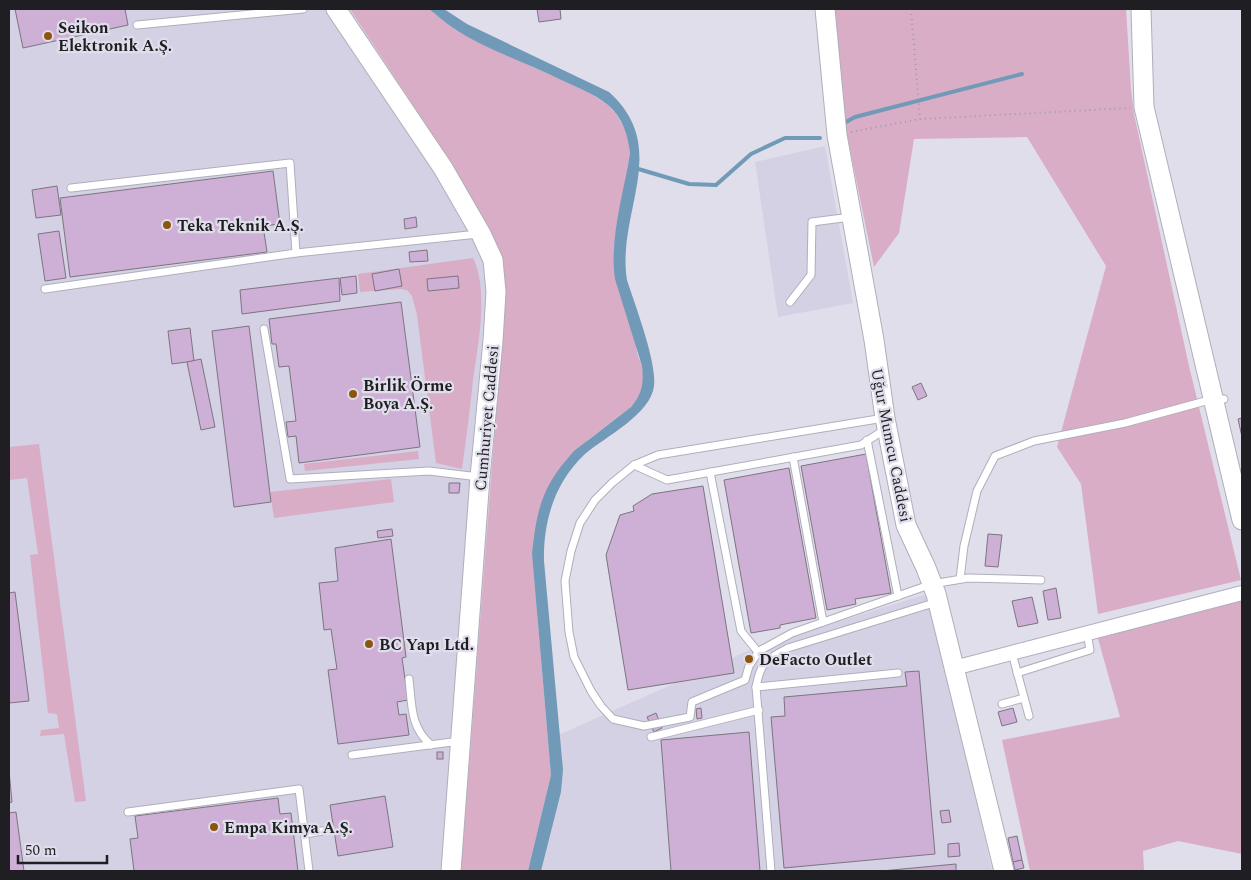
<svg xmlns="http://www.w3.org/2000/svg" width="1251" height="880" viewBox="0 0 1251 880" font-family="Spectral,serif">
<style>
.built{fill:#d4d1e5}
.green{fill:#d8adc5}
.water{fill:#709ab8}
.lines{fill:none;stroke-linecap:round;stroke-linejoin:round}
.stream{stroke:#709ab8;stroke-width:4}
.building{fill:#ceafd6;stroke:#7c757f}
.lane-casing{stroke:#b0aeba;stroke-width:9}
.street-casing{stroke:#b0aeba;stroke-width:16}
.secondary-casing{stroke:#b0aeba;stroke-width:21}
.path{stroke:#9e9ca6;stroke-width:2;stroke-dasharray:1 4;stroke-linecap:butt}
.lane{stroke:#fff;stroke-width:7}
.street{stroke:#fff;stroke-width:14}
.secondary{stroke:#fff;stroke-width:19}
.poi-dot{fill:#8e5510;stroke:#e0deeb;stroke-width:2}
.labels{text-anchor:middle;stroke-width:4.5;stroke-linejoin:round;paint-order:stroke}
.poi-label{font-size:16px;font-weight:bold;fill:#1f1f23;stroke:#e0deeb;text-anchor:start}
.street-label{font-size:16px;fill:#1f1f23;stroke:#e0deeb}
</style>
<rect width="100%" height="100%" fill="#e0deeb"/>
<g class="built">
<polygon points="9,9 411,9 554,114 538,445 538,744 754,648 930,593 992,871 9,871"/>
<polygon points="825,146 853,303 778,317 755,162"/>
</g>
<g class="green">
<path d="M350,9H429L454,29L493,49L588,92L608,105L616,114L624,128L629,143L630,153L614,246L638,356L642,366L644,380L638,399L631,407L589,439L566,460L532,554L551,775L528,871H461L504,312C506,277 503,256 486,225L427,126Z"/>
<polygon points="833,9 1126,9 1131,89 1134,114 1189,366 1241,580 1098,614 1081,484 1057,447 1106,266 1027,137 914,139 899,233 874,267 845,125"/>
<path d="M473,258C489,290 478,346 473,380C470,410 466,439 462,469L436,463L417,315L412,296L407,290L401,289L360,292L358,274Z"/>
<polygon points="39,444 86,801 75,802 64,734 40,736 41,730 59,728 57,714 48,713 30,555 38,554 27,478 9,480 9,447"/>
<polygon points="418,451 419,459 305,471 304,464"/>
<polygon points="391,479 394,502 274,518 270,492"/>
<polygon points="1242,599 1242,854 1178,841 1143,851 1144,871 1030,871 1002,740 1120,717 1097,635"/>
</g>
<path class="water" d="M429,9H444L467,24L609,92C672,149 616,211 627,280C635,305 657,362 654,386C651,414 605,437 585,454C555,482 543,521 544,561L563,770L561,792L541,871H528L551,775L532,554C537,508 542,486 574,451L631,407C642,394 644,383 642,366L615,279C609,238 624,193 630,153C628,135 622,117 608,105C593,93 574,86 557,78C524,62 483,48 453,28C444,22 437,15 429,9Z"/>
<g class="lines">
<g class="stream">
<polyline points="846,122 855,117 1022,74"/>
<polyline points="635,168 689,184 716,185 751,154 785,138 820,138"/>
</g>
</g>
<g class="building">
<polygon points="15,9 125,9 128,25 23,48"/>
<polygon points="537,9 560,9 561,19 539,22"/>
<polygon points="273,171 280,224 263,226 267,252 70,277 60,198"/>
<polygon points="57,186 61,215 36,218 32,190"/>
<polygon points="416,217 417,227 405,229 404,219"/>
<polygon points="59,231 66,278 45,281 38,234"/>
<polygon points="427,250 428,261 410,262 409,252"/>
<polygon points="399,269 402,286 375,291 372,274"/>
<polygon points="356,276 357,293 342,295 340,278"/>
<polygon points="458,276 459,288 428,291 427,279"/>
<polygon points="339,278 340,301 242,314 240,290"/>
<polygon points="401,302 420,447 299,463 296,436 288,437 286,422 296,421 289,366 279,367 276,344 272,344 269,319"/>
<polygon points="249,326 271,502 234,507 212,331"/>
<polygon points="190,328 194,361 172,364 168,331"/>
<polygon points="201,359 215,427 201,430 187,362"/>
<polygon points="921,383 927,396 918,400 912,387"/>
<polygon points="1242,418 1242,437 1238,419"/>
<polygon points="866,454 891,593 855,599 856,604 827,610 801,466"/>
<polygon points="789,468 816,618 780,625 780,628 751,633 724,480"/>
<polygon points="449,483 460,483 459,493 449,493"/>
<polygon points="703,486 734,673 628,690 606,555 620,515 634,511 633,506 652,494"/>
<polygon points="392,529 393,536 378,538 377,531"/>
<polygon points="988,534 1002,535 998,567 985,566"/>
<polygon points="391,539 406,657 402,658 408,700 397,702 399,715 406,714 409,735 338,744 328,670 337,669 331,629 324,630 319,583 338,581 335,548"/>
<polygon points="1056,588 1061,618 1048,620 1043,591"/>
<polygon points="15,592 29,701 9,703 9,593"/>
<polygon points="1032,597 1038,623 1018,627 1012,601"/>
<polygon points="919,671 935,854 784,868 771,717 785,716 784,697 907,686 905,672"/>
<polygon points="701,708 702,718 697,719 696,709"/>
<polygon points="1013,708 1017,722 1002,726 998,712"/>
<polygon points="656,713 662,728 654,732 647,717"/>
<polygon points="749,732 760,871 671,871 661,740"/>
<rect x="437" y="752" width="6" height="7"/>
<polygon points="9,771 12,802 9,803"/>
<polygon points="385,796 393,847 338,856 330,805"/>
<polygon points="278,798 280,814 291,813 298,871 134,871 130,839 138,838 135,816"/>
<polygon points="949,810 951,822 942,823 940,811"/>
<polygon points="16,812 24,871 9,871 9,813"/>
<polygon points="1017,836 1022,860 1013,862 1008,838"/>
<polygon points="959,843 960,856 948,857 948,844"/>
<polygon points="1022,860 1024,868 1015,870 1013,862"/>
<polygon points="956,864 956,871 881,871"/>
</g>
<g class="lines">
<g class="lane-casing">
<g id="lane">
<polyline points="137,25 303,9"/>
<polyline points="71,188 290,163 296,253"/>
<polyline points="45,289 296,253 478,234"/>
<polyline points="790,302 811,275 812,222 851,217"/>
<polyline points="264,329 290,479 429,471 479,477"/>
<polyline points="884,418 658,455 634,465 612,483 595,500 580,523 571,551 565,581 569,632 574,657 591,691 601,706 613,719 644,726 690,717 692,702 745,680 749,666 759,651 792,633 932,584 968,578 1041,580"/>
<polyline points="867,440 898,596"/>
<polyline points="793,457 823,622"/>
<polyline points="634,465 667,480 861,445 887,428"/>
<polyline points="710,472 741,631 758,652"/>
<polyline points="960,579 964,546 977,491 995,456 1034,441 1125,423 1213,399 1224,399"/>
<polyline points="1012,653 1029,716"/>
<polyline points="1017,673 1090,650 1087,633"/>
<path d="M409,679C412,705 410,727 431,745"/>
<polyline points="756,687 898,673"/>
<polyline points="1002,704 1024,698"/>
<polyline points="651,737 759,710"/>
<polyline points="352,755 460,741"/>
<polyline points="128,812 299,789 309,871"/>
<polyline points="305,834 328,830"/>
<path d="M771,871L756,687C761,661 766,660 788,648L937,602"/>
</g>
</g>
<g class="street-casing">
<polyline id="street" points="954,668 1242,593"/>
</g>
<g class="secondary-casing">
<g id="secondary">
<polyline points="336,9 443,168 481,234 493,260 496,292 493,341 480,477 451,871"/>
<polyline points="825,9 837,135 874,340 885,418 906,525 926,568 936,594 1004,871"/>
<polyline points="1141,9 1144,107 1242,520"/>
</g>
</g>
<g class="path">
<polyline points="911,9 920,119"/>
<polyline points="851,132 920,119 1130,108"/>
</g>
<use href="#lane" class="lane"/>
<use href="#street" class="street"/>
<use href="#secondary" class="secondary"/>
</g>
<g class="poi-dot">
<circle cx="48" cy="36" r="5"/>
<circle cx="167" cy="225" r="5"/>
<circle cx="353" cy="394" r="5"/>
<circle cx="369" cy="644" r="5"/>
<circle cx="749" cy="659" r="5"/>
<circle cx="214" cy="827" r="5"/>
</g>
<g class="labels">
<g class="poi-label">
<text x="58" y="33">Seikon<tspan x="58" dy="18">Elektronik A.Ş.</tspan></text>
<text x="177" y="231">Teka Teknik A.Ş.</text>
<text x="363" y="391">Birlik Örme<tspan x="363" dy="18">Boya A.Ş.</tspan></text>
<text x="379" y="650">BC Yapı Ltd.</text>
<text x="759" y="665">DeFacto Outlet</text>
<text x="224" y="833">Empa Kimya A.Ş.</text>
</g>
<g class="street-label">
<text transform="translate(486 418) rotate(-85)" y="6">Cumhuriyet Caddesi</text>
<text transform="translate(892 445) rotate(79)" y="6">Uğur Mumcu Caddesi</text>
</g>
</g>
<rect width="1251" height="880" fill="none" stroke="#1f1f23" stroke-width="20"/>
<path d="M18 855v8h89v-8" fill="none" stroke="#1f1f23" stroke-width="2.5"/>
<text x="25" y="855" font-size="15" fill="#1f1f23" stroke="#e0deeb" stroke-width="4" paint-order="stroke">50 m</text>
</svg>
